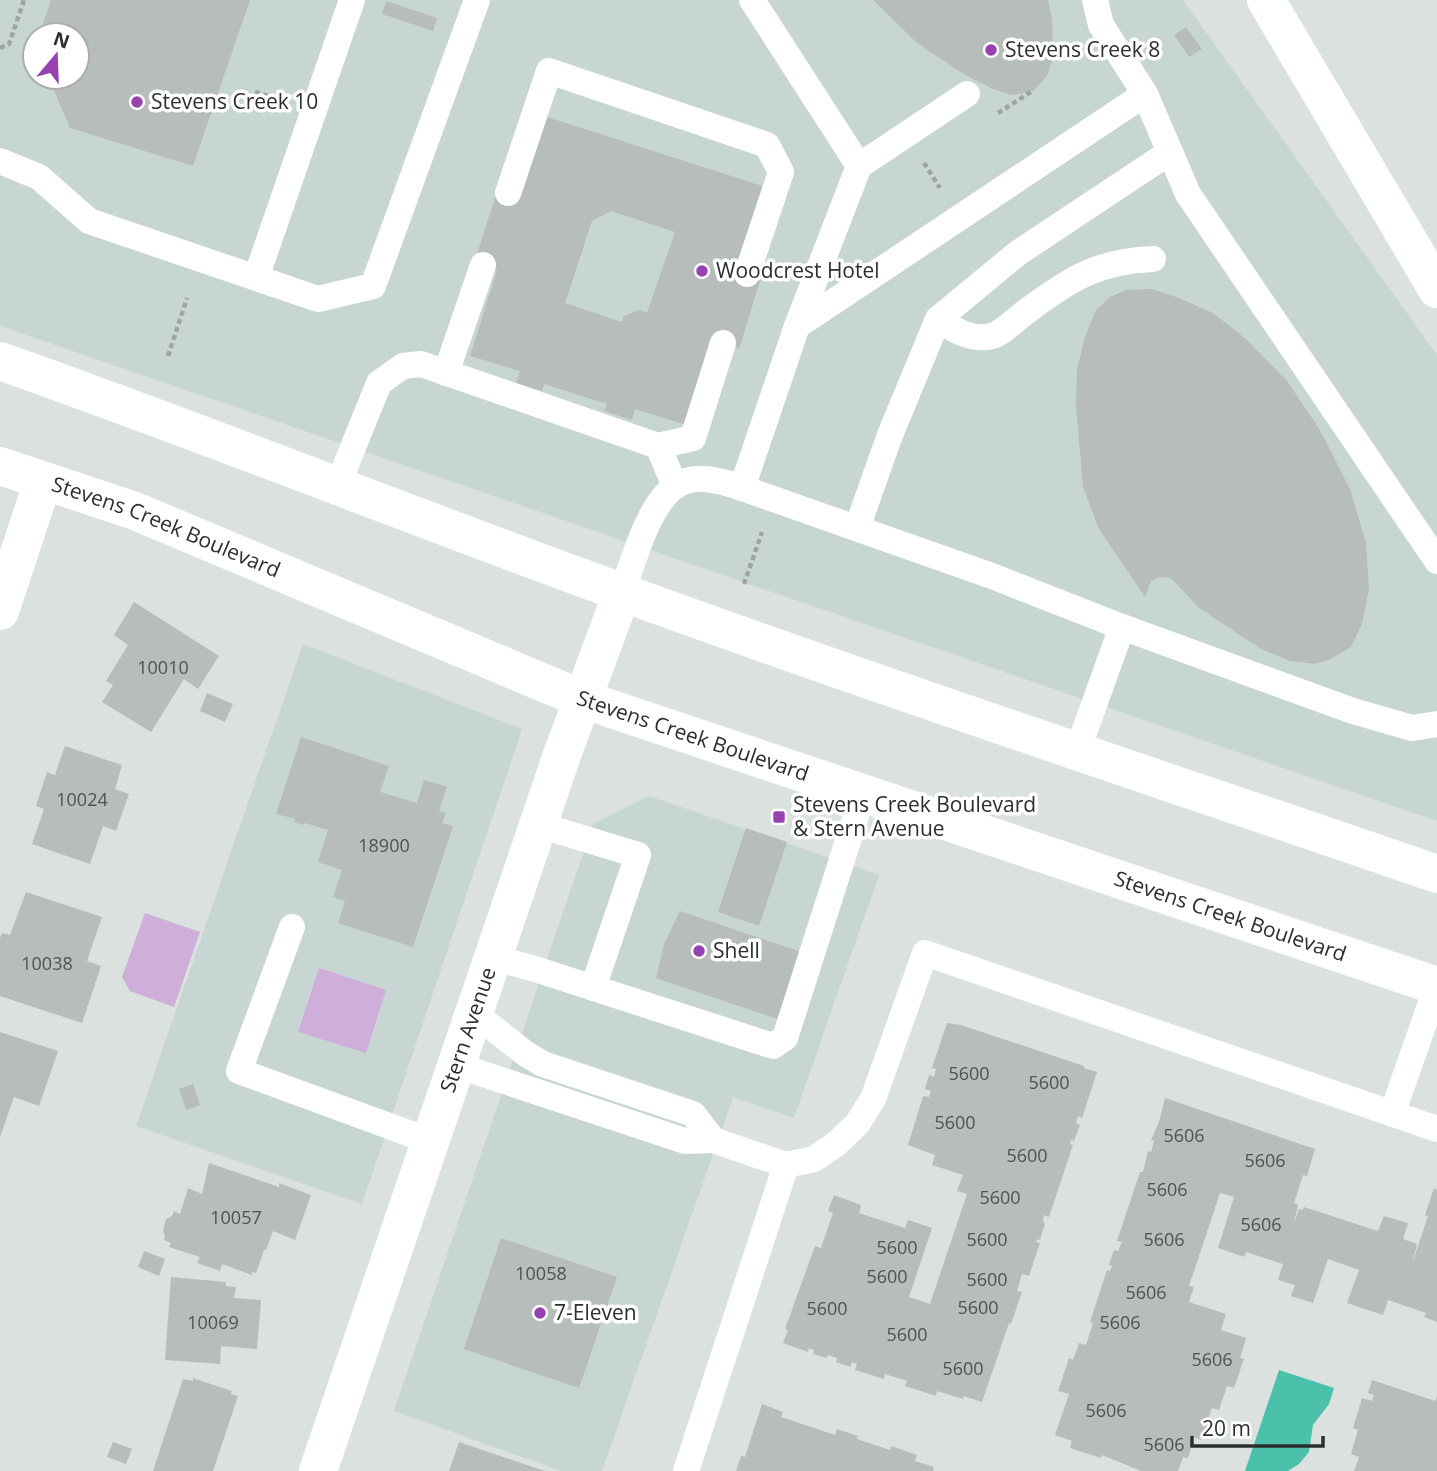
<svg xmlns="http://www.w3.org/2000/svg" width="1437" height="1471" viewBox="0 0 1437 1471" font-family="'Open Sans',sans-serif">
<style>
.built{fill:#c7d6d2;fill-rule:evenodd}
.green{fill:#cfaeda}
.water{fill:#4bc0ab}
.building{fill:#b7bdbb;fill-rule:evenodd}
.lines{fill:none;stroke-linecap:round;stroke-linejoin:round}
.path{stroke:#9fa4a2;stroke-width:4.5;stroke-dasharray:5 3.5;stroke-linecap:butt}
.lane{stroke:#fff;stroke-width:26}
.street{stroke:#fff;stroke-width:38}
.primary{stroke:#fff;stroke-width:38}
.highway{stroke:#fff;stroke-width:38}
.poi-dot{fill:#9642b0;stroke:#fff;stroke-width:2.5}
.labels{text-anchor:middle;stroke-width:7;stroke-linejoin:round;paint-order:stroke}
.number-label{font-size:18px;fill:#505252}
.poi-label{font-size:21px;fill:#2d2f2f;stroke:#fff;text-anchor:start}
.street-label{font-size:21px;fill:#2d2f2f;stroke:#fff}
</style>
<rect width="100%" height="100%" fill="#dbe1df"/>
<g class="built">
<path d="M0,0H1183L1437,355V821L0,326ZM35,35H77V77H35Z"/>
<polygon points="303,644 522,729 362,1204 136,1126"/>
<polygon points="649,796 879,875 794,1118 733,1097 602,1471 561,1471 394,1411 593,824"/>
</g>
<g class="green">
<polygon points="145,913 200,932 174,1007 130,991 122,977"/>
<polygon points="319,968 386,990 366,1053 298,1032"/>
</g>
<polygon class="water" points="1279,1370 1334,1388 1329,1404 1313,1425 1309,1452 1299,1464 1288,1471 1245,1471"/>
<g class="building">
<polygon points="51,0 250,0 193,166 70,128 48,77 77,77 77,35 39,35"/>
<polygon points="873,0 1048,0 1052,18 1053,58 1047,76 1034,90 1022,94 1011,95 993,89 965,75 917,43"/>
<polygon points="386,1 437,18 433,31 382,14"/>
<polygon points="1186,27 1202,49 1189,57 1174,35"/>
<path d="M547,117L769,188L747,274L761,278L739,349L720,342L693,427L635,409L632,420L604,411L607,404L544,384L542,391L516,383L520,371L470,356L497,270L474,263L498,189L521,197ZM611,211L675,232L647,313L639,310L624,316L622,322L565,303L592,221Z"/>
<polygon points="1152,289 1179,298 1213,313 1246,339 1287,381 1320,430 1350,489 1366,543 1369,588 1362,624 1351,647 1331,659 1315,664 1290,661 1261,649 1198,607 1171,578 1160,577 1151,581 1145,597 1099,529 1083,487 1076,406 1077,369 1085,337 1096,310 1110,297 1126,290"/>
<polygon points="134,602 219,656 198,689 184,679 151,732 102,702 113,685 106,681 128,645 114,635"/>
<polygon points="207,693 233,704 225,722 200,711"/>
<polygon points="301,737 389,766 380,792 417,803 424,780 447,787 439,811 446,813 442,823 453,826 413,947 338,923 345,901 333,897 342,870 318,862 328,830 305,823 304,825 294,822 295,819 276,814"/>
<polygon points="65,746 122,765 115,789 129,794 116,831 103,826 90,864 32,844 44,809 36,806 47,772 55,775"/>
<polygon points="746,828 787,842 759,926 718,912"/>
<polygon points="26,892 102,917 87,961 101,966 82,1023 0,996 0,938 2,933 10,935"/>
<polygon points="680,911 801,952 792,986 777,1019 656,978 664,944"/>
<polygon points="947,1023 961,1025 1084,1066 1084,1068 1097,1072 1082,1118 1078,1116 1076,1123 1080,1125 1074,1141 1071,1140 1070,1144 1073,1145 1049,1217 1044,1215 1043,1222 1045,1223 1040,1240 1037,1239 1036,1242 1040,1243 1029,1276 1022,1274 1017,1291 1022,1292 1011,1324 1009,1323 982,1402 964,1396 963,1399 937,1391 936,1396 905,1386 907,1381 885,1374 884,1379 855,1370 857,1364 852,1362 850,1367 836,1362 837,1358 828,1355 826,1358 813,1354 814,1350 809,1348 808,1352 783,1343 788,1330 785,1329 815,1246 821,1248 833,1213 828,1211 834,1195 861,1205 859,1213 905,1228 908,1220 932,1228 909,1297 930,1304 967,1194 957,1191 963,1175 932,1165 935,1155 908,1145 923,1096 929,1097 931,1091 925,1089 929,1075 934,1077 936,1069 932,1068"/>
<polygon points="0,1032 58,1051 39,1106 14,1097 0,1137"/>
<polygon points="193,1084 200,1105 186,1110 179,1089"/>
<polygon points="1165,1098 1315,1149 1307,1176 1303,1175 1294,1203 1298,1205 1294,1224 1299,1209 1303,1210 1304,1207 1378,1231 1384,1216 1408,1223 1403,1239 1417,1244 1412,1264 1428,1216 1425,1215 1434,1188 1437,1190 1437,1322 1424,1317 1426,1313 1388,1300 1383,1315 1347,1303 1359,1270 1328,1259 1313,1303 1291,1296 1295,1285 1278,1280 1283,1264 1246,1252 1244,1257 1218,1248 1234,1197 1220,1193 1189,1286 1194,1287 1189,1302 1226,1314 1221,1330 1246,1338 1240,1358 1244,1359 1234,1388 1227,1386 1219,1410 1212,1408 1201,1440 1194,1437 1188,1458 1183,1457 1178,1471 1141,1471 1102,1455 1101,1458 1070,1448 1072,1441 1055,1435 1069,1394 1058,1391 1069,1358 1073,1360 1079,1343 1086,1345 1093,1323 1090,1322 1107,1270 1110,1271 1112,1266 1109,1265 1114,1250 1118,1251 1122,1242 1117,1241 1140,1172 1143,1172 1148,1151 1151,1152 1154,1141 1151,1140 1159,1122"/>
<polygon points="209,1163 279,1187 279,1183 311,1195 295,1240 273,1231 266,1250 264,1250 256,1273 252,1272 252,1275 222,1264 220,1271 197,1263 200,1257 169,1247 171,1243 164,1240 165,1236 163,1231 166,1219 172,1216 174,1211 180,1214 188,1188 202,1194"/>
<polygon points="501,1238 617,1277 579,1388 464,1349"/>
<polygon points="144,1251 165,1259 159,1276 138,1267"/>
<polygon points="171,1277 226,1282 226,1286 236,1287 234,1298 261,1300 257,1349 221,1346 220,1364 165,1360"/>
<polygon points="193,1378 232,1391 231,1394 238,1396 213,1471 153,1471 183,1379 193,1381"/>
<polygon points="1372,1380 1435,1401 1437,1396 1437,1471 1354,1471 1359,1457 1351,1454 1358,1430 1353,1428 1362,1398 1372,1401 1374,1395 1368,1393"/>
<polygon points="762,1404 783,1412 781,1417 835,1435 837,1429 858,1436 857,1439 890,1450 891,1446 917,1455 915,1461 934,1467 933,1471 736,1471 741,1456 745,1457"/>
<polygon points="113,1442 132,1449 126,1464 107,1457"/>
<polygon points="459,1442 545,1471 449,1471"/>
</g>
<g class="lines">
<g class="path">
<polyline points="0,48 9,44 24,0"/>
<polyline points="255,92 281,100"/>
<polyline points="998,113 1034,90"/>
<polyline points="924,163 940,188"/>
<polyline points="168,356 187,298"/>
<polyline points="744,584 762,532"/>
</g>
<g class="lane">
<polyline points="752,0 859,166 797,326"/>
<polyline points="1095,0 1101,25 1145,94 1188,194 1437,561"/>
<polyline points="0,161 39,177 89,221 318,299 373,286 477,0"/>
<polyline points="859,166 967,94"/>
<polyline points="508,193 549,71 767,145 781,172 747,274"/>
<polyline points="256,278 352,0"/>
<path d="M938,319C954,330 971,341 992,336C1003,333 1017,318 1027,311C1070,279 1098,261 1153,259"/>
<polyline points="446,373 483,265"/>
<polyline points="658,446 693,438 723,343"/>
<polyline points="337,487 379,383 403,366 421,364 658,446 675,486"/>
<polyline points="742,488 992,576 1122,627 1353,711 1412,728 1437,724"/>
<polyline points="857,528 890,435 938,319 1018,253 1170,152"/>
<path d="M622,593C633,562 648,506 674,487C694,472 722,481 742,488L797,326L1145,94"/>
<polyline points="1077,752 1122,627"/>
<polyline points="539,825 638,855 593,988"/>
<polyline points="292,927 239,1071 430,1141"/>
<polyline points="492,957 535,969 773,1046 785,1038 863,794"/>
<polyline points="474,1013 526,1054 543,1064 693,1114 713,1140"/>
<polyline points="456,1065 685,1141 713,1140 786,1165"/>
<polyline points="1392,1114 1437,986"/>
<polyline points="686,1471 786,1165 814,1159 836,1144 857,1124 873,1099 925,953 1437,1129"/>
</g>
<g class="street">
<polyline points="0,611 43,481"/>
<path id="s1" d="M318,1471L563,752L622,593"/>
</g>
<g class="primary">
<path d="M0,361C207,434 411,516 618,591C890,690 1164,780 1437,874"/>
<path id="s2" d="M0,466L135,511L582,699L1437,986"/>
</g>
<polyline class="highway" points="1266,0 1437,289"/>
</g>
<g class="poi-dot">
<circle cx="991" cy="50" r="7"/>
<circle cx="137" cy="102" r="7"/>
<circle cx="702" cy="271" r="7"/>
<rect x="772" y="810" width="14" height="14" rx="3.5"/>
<circle cx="699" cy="951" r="7"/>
<circle cx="540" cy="1313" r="7"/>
</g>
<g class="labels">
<g class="number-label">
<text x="163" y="674">10010</text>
<text x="82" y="806">10024</text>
<text x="384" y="852">18900</text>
<text x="47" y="970">10038</text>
<text x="969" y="1080">5600</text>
<text x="1049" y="1089">5600</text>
<text x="955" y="1129">5600</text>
<text x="1184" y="1142">5606</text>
<text x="1027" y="1162">5600</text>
<text x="1265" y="1167">5606</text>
<text x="1167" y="1196">5606</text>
<text x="1000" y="1204">5600</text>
<text x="236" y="1224">10057</text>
<text x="1261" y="1231">5606</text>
<text x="987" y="1246">5600</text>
<text x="1164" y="1246">5606</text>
<text x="897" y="1254">5600</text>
<text x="541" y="1280">10058</text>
<text x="887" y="1283">5600</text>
<text x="987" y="1286">5600</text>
<text x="1146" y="1299">5606</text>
<text x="978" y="1314">5600</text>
<text x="827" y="1315">5600</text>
<text x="213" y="1329">10069</text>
<text x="1120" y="1329">5606</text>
<text x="907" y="1341">5600</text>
<text x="1212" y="1366">5606</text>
<text x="963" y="1375">5600</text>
<text x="1106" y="1417">5606</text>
<text x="1164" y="1451">5606</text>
</g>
<g class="poi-label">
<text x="1005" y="57">Stevens Creek 8</text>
<text x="151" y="109">Stevens Creek 10</text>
<text x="716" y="278">Woodcrest Hotel</text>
<text x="793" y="812">Stevens Creek Boulevard<tspan x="793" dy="24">&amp; Stern Avenue</tspan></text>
<text x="713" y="958">Shell</text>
<text x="554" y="1320">7-Eleven</text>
</g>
<g class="street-label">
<text dy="7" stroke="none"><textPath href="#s2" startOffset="177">Stevens Creek Boulevard</textPath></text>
<text dy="7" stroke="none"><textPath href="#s2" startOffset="744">Stevens Creek Boulevard</textPath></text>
<text dy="7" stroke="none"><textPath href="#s2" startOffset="1311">Stevens Creek Boulevard</textPath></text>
<text dy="7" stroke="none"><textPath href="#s1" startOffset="466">Stern Avenue</textPath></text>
</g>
</g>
<g transform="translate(56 56) rotate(19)"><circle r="33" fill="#ffffff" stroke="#abacac" stroke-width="2"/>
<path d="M0-5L12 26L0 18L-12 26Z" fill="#9642b0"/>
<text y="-10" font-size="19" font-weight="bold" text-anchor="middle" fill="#2d2f2f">N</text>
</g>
<path d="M1192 1436v10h131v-10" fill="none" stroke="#2d2f2f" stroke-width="3.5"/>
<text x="1202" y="1436" font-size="21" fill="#2d2f2f" stroke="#ffffff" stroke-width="5" paint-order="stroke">20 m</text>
</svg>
